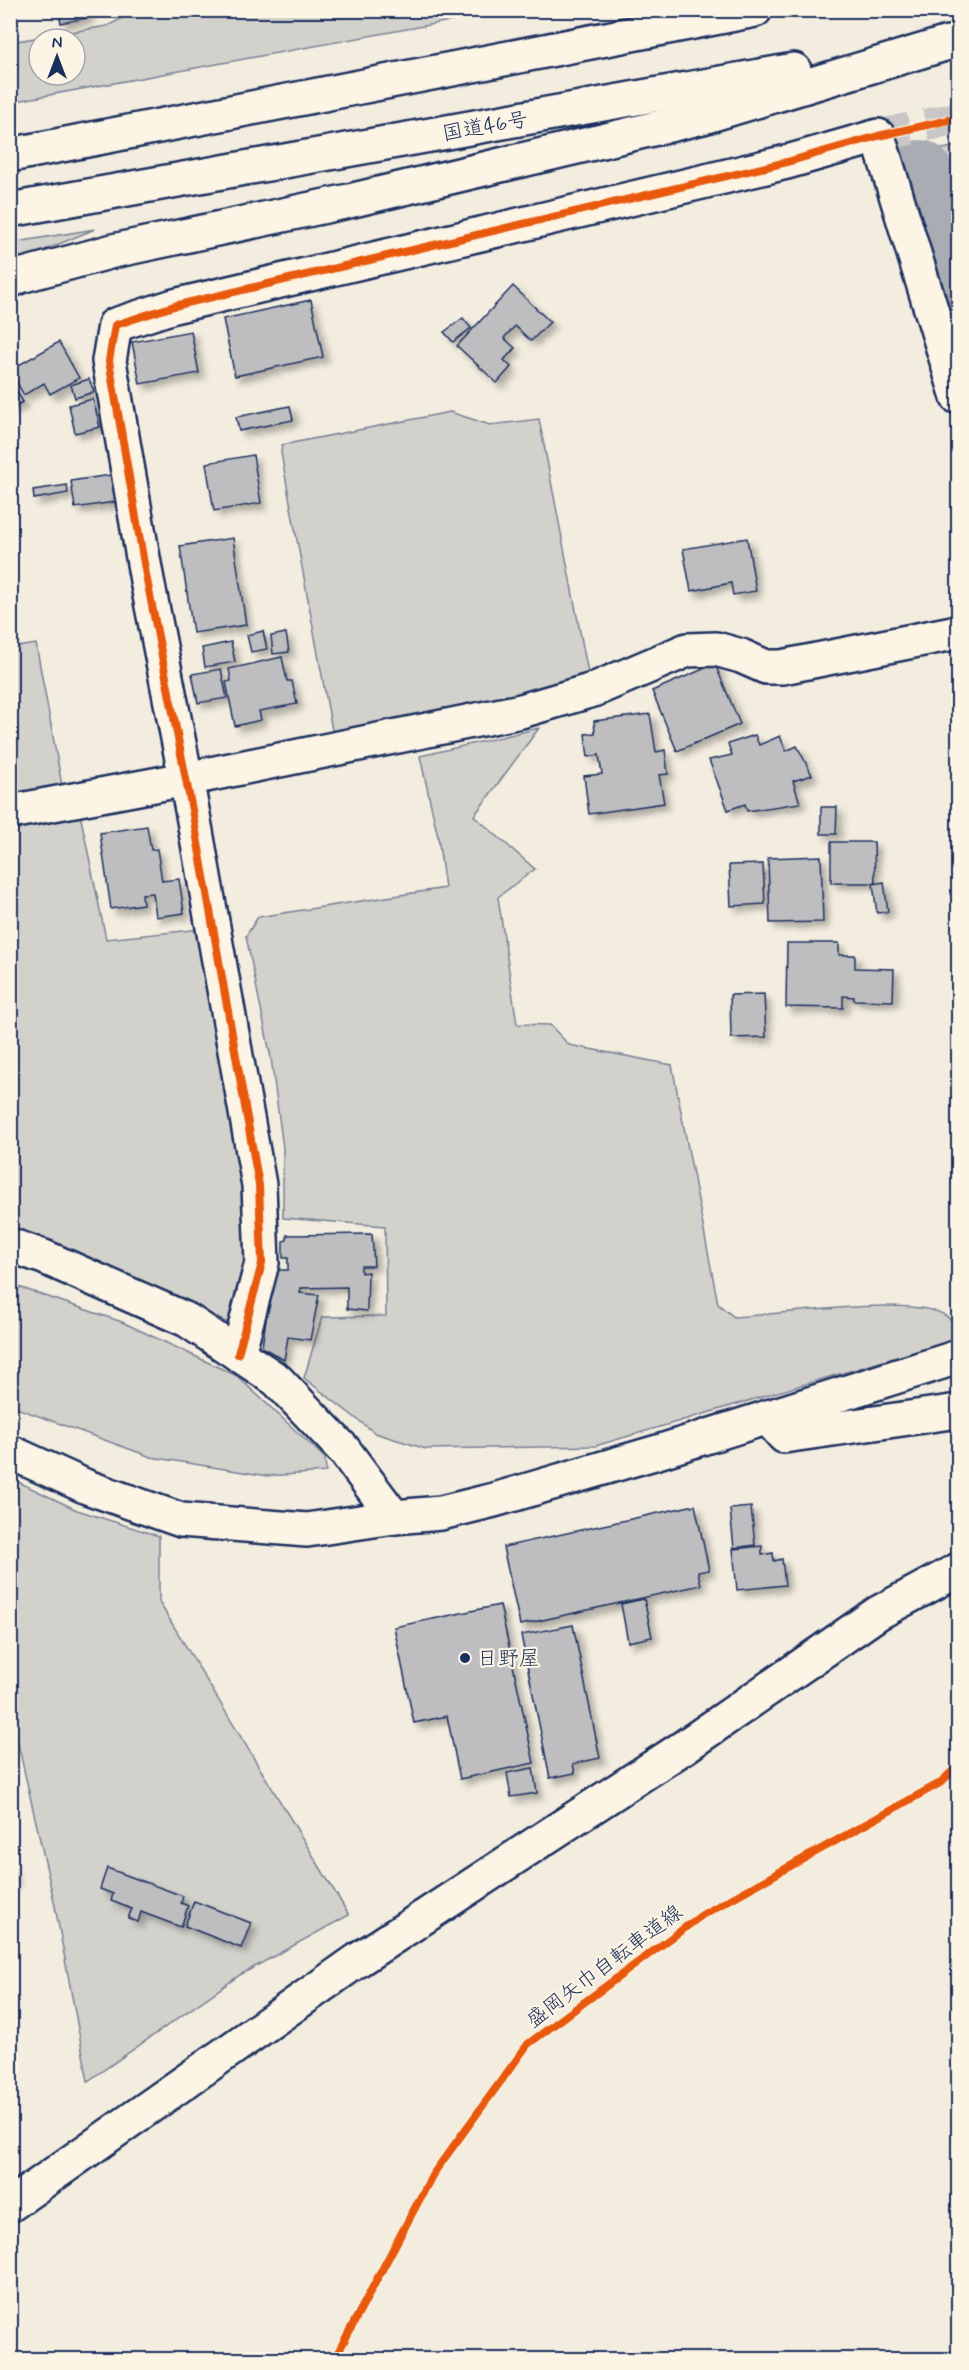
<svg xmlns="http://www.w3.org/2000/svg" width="969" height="2370" viewBox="0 0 969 2370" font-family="Mynerve,'Klee One',sans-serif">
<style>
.green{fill:#d3d1cc;stroke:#778095;stroke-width:1.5;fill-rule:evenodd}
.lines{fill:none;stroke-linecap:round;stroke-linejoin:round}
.river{stroke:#a9acb3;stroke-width:64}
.building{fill:#bebec0;stroke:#1b2f5e;stroke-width:1.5;filter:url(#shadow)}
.minor-tunnel{stroke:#c8c7c6;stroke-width:33;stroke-dasharray:33 16;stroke-linecap:butt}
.minor-casing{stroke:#1b2f5e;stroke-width:38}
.highway-casing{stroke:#1b2f5e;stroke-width:38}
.minor{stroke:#fcf5e5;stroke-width:33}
.highway{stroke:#fcf5e5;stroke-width:33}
.cycleway-casing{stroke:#fcf5e5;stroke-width:11}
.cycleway{stroke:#e8590c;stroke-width:8}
.poi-dot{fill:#1b2f5e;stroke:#fcf5e5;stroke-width:2}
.labels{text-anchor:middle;stroke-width:4.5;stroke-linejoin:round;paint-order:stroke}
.street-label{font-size:21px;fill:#1b2f5e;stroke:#fcf5e5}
.poi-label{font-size:21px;fill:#1b2f5e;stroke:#fcf5e5;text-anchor:start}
</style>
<defs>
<filter id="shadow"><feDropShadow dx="5.5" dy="5.5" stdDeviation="3" flood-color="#0004"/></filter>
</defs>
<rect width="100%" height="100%" fill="#f3ede0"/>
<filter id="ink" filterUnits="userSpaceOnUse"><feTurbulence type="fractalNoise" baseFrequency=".0167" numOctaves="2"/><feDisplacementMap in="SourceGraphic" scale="12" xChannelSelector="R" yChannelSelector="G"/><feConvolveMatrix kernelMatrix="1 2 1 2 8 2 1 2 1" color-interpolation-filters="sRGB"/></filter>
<g filter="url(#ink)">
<g class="green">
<path d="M139,10H505V11L11,102V42L107,26ZM39,39H75V75H39Z"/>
<polygon points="958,146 958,231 927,152"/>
<polygon points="95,229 11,264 11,243"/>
<polygon points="450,412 490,425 539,419 589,678 361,733 332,730 281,453 282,445"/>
<polygon points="36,644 63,791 11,801 11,648"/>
<path d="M539,728L474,816L535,869L498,897L517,1024L550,1025L569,1045L672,1065L718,1304L734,1317C777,1315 914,1294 946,1316C951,1319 955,1325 958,1330V1339L595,1446L426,1449L375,1433L304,1378L322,1317L386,1316L385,1226L283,1218V1148L271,1058L246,936L258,917L445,888L438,837L420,756Z"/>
<polygon points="79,809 106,939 202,929 249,1168 241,1181 248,1244 230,1324 122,1272 11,1230 10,823"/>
<polygon points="10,1284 122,1322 237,1376 325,1458 326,1472 268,1476 151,1457 11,1406"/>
<polygon points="10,1478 77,1510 159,1536 159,1602 349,1915 240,1975 88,2081 54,1901 11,1713"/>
</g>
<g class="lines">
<polyline class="river" points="920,172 958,273"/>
</g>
<g class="building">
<polygon points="58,10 87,10 88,18 61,23"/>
<polygon points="513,286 550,322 531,341 515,326 504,338 515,348 504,360 511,367 497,383 457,346"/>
<polygon points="311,300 323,357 235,376 223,319"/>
<polygon points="463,318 471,328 453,342 444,332"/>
<polygon points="191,331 199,373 140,384 132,342"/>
<polygon points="59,342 79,378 50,394 44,383 24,395 10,370"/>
<polygon points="89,379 94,392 75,398 71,385"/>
<polygon points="10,380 23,402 10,409"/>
<polygon points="93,399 100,427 75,433 69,405"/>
<polygon points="290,406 293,420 239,431 236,417"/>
<polygon points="253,455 261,503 214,511 206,463"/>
<polygon points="117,474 121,501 75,508 71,481"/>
<polygon points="67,485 68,493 34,499 33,490"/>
<polygon points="233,538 246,625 193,633 180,546"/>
<polygon points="747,538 756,591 733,595 731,583 691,591 683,549"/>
<polygon points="263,631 267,649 251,652 247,635"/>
<polygon points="286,633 289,652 273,654 271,636"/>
<polygon points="231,642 235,662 205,667 202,648"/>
<polygon points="282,657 287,681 292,681 297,704 259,711 261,720 235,726 226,682 231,681 229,669"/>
<polygon points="715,664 740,724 677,751 652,691"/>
<polygon points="221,669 227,698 198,703 192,674"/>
<polygon points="650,714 656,752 665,750 668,774 659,775 664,803 589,814 584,776 602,774 599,755 588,757 585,734 595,733 594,721"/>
<polygon points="755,735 759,745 780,736 786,751 797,746 812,775 793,781 800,803 747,811 745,804 728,810 709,760 732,755 728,744"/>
<polygon points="821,807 837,807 836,834 821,834"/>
<polygon points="147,826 151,850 157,849 162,881 179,879 184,913 156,917 153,893 142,894 143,904 111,909 100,833"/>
<polygon points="831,842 874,842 875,883 831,883"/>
<polygon points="821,856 823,922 770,923 768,858"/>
<polygon points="763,864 765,904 731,906 729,865"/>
<polygon points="884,882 888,912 877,913 873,884"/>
<polygon points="787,943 839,943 839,955 855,955 855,968 894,969 893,1001 854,1000 854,997 843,996 843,1008 786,1007"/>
<polygon points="764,994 766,1037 731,1038 730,995"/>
<polygon points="372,1234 374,1266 361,1266 361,1273 368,1272 367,1311 347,1309 347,1287 301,1288 300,1293 319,1295 310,1340 288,1337 284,1360 262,1347 273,1270 288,1270 288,1258 283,1258 283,1241 287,1240 287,1235"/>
<polygon points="695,1505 709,1570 698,1572 701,1585 520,1625 503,1547"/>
<polygon points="751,1507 755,1545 734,1548 730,1509"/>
<polygon points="762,1546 762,1555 773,1553 774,1561 782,1559 785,1585 737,1590 733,1549"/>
<polygon points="644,1599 652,1637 628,1642 621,1604"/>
<polygon points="500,1605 534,1763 460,1779 447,1716 414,1723 394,1627"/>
<polygon points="573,1625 600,1758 573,1764 575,1773 550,1778 521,1635"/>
<polygon points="533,1768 537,1793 511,1797 507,1773"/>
<polygon points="10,1863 14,1882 10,1882"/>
<polygon points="107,1868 183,1896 181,1903 188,1906 181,1927 141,1912 138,1922 128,1918 132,1909 111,1901 113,1894 100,1889"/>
<polygon points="194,1901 251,1923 241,1948 185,1926"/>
</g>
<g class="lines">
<polyline class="minor-tunnel" points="878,136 958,118"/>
<g class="minor-casing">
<g id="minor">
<polyline points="10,812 186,779 521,711 593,690 687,650 716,649 741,656 766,667 782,667 958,632"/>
<polyline points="10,1245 44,1257 187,1320 277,1380 344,1450 394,1517"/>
<polyline points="238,1354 262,1263 259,1185 193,815 146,575 109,361 115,325 174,306 787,162 878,136 958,397"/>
<polyline points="767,1417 784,1436 958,1411"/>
<polyline points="10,1452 87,1487 181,1520 307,1530 394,1517 441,1513 494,1500 661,1451 958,1357"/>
<polyline points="10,2205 358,1960 684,1747 878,1613 958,1570"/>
</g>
</g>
<g class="highway-casing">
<g id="highway">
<polyline points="10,155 755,10"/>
<polyline points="10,210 794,70"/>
<polyline points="10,281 20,276 113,251 349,201 703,117 948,43"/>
</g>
</g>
<use href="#minor" class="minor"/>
<use href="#highway" class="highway"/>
<g class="cycleway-casing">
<g id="cycleway">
<polyline points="238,1354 262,1263 259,1185 193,815 146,575 109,361 115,325 174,306 787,162 878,136 958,118"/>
<polyline points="334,2360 433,2174 528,2044 702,1915 940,1783 958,1766"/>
</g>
</g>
<use href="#cycleway" class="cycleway"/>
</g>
</g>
<circle class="poi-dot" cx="465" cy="1658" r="6"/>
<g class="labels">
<g class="street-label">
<text transform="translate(485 126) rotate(-10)" y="7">国道46号</text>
<text transform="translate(604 1966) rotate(-37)" y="7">盛岡矢巾自転車道線</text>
</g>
<g class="poi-label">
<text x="477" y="1665">日野屋</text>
</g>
</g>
<rect width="969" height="2370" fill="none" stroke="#fcf5e5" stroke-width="36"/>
<rect x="18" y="18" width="933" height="2334" fill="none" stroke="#1b2f5e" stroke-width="2" filter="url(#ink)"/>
<g transform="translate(57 57)"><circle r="28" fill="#fcf5e5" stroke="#a2a6af" stroke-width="1.5"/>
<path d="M0-4.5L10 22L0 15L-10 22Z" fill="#1b2f5e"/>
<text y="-9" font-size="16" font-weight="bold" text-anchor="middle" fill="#1b2f5e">N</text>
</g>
</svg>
